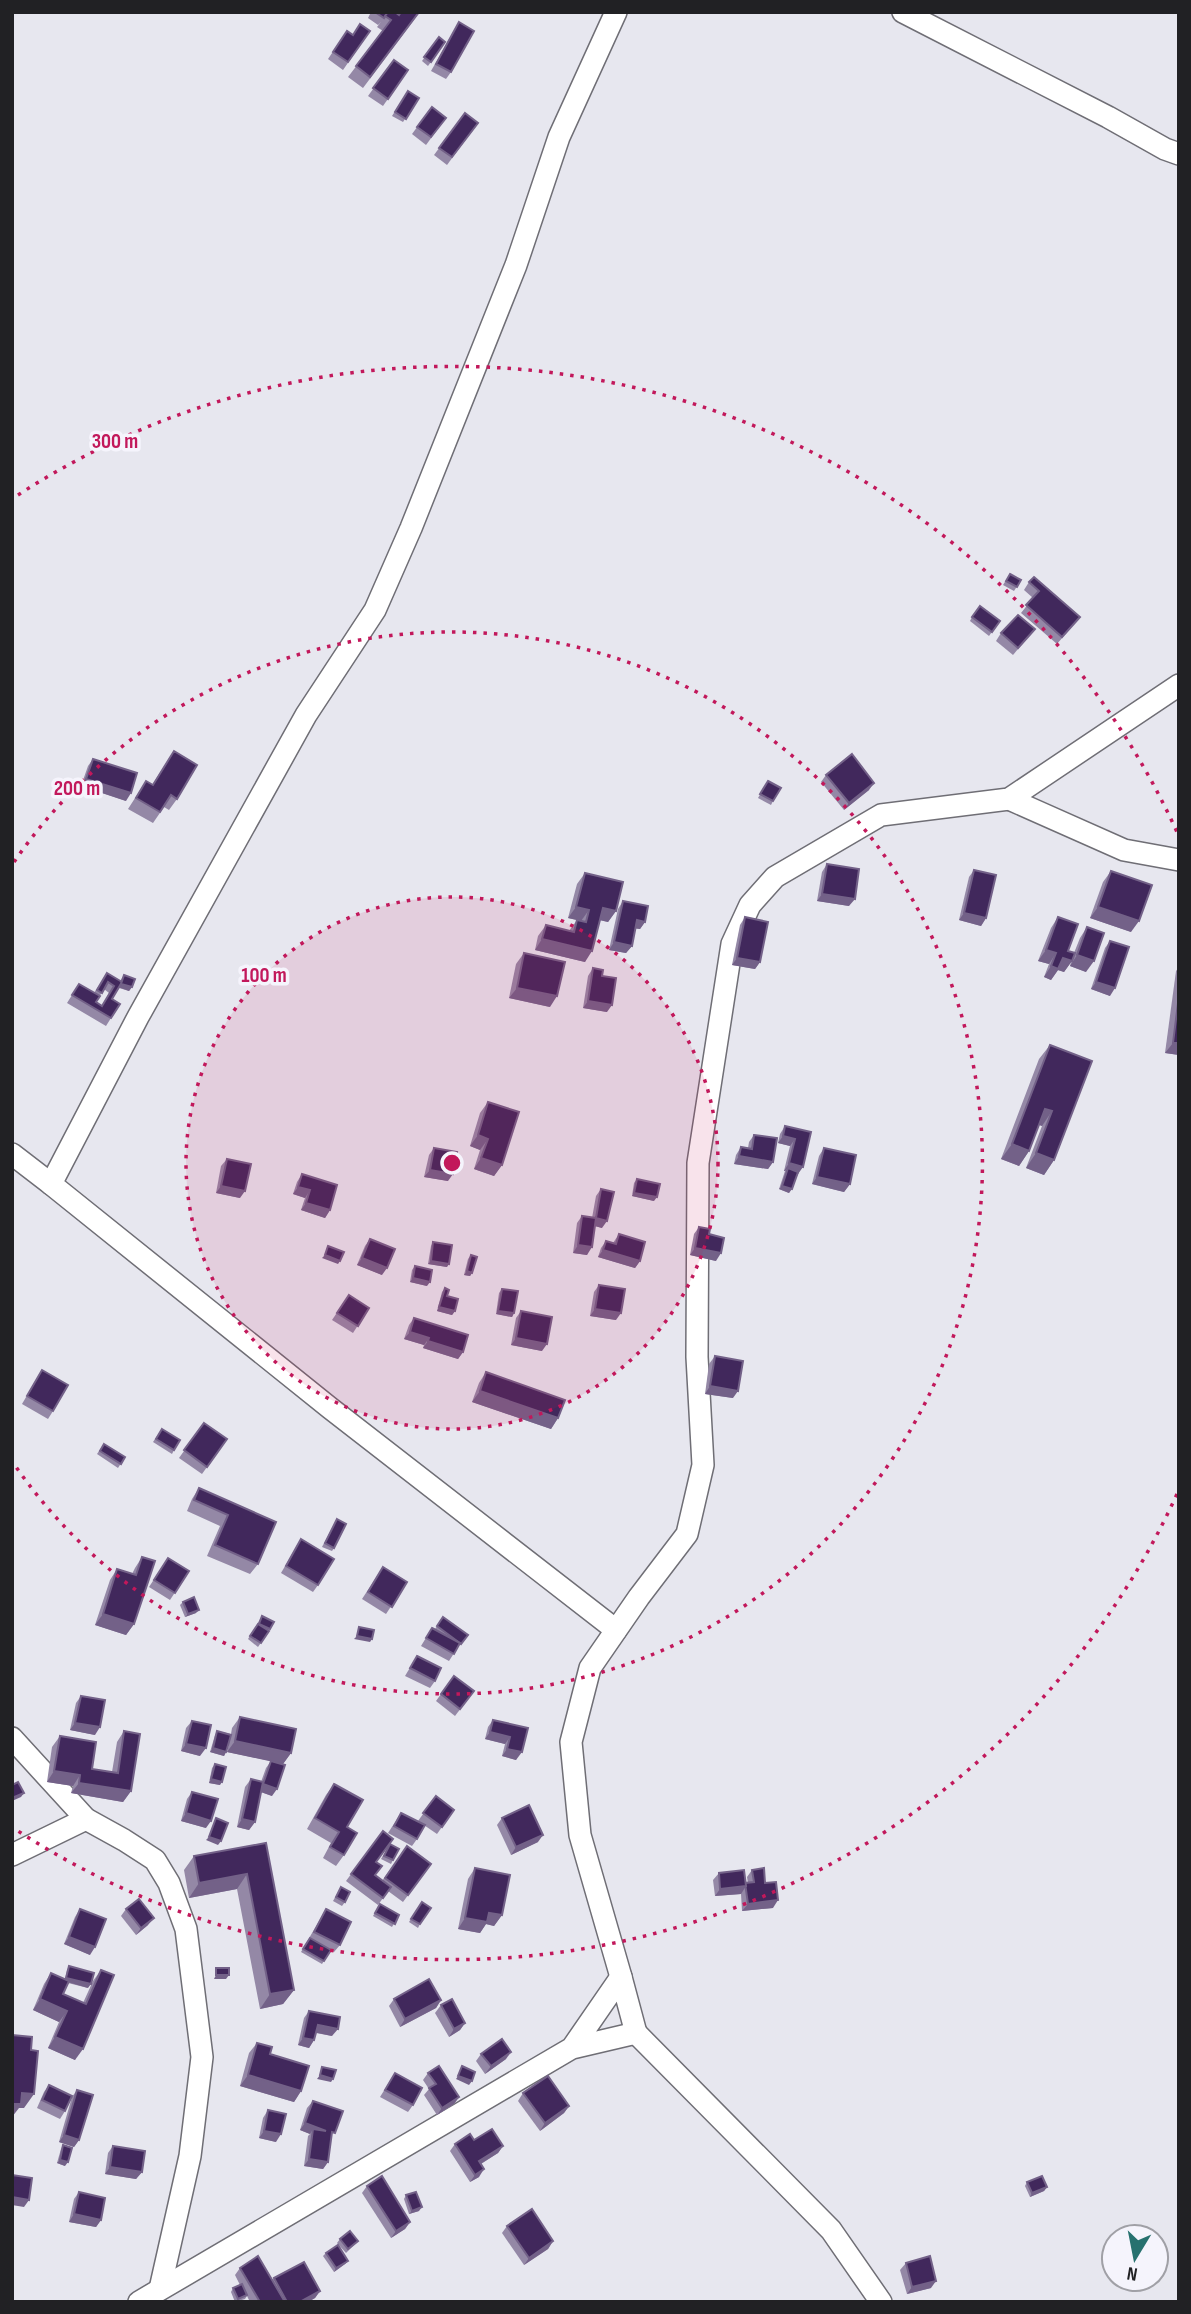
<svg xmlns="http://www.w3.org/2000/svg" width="1191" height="2314" viewBox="0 0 1191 2314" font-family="'Sofia Sans Condensed',sans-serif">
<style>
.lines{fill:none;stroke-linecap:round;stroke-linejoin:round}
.minor-casing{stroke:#6f6e75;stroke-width:24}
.minor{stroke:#fff;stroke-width:21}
.wall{fill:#9488a6;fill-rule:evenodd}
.shaded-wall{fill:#736188}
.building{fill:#41285c;stroke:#736188;stroke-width:2}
.ring{fill:none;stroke:#c2185b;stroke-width:3.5;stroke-dasharray:3.5 7}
.centre{fill:#c2185b;stroke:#f5f4fc;stroke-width:3.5}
.ring-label{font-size:21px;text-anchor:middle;font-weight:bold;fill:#c2185b;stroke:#f5f4fc;stroke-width:7;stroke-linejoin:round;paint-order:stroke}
</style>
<rect width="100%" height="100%" fill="#e7e7ef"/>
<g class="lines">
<g class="minor-casing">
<g id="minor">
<polyline points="903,12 1108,117 1165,149 1179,154"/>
<polyline points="1009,799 1124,850 1179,860"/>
<polyline points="12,1154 51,1184"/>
<polyline points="616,1630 330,1408 51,1184 138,1017 306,715 375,610 411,528 516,265 559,137 616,12"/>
<polyline points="12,1738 86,1819 124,1840 155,1860 169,1883 186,1929 202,2057 190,2156 160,2289"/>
<polyline points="12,1855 86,1819"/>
<polyline points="621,1977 580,1835 571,1742 590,1668 639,1597 687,1534 703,1465 697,1357 698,1163 732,944 750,905 775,877 881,815 1009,799 1179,685"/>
<polyline points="636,2033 831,2230 881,2302"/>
<polyline points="139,2302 572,2048 636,2033 621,1977 572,2048"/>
</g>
</g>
<use href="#minor" class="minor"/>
</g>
<g class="wall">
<polygon points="371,12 395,12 399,15 420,12 363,88 348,77 383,31 377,27 381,22 378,25 368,18"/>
<polygon points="459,22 451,72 446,79 431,71"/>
<polygon points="347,31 353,35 370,31 343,70 328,59"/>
<polygon points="439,37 445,42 428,66 422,61"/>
<polygon points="394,60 408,70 383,106 368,96"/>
<polygon points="408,91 419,98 403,122 392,116"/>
<polygon points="432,107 446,118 426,145 412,134"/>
<polygon points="465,113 478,123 447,165 434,155"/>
<polygon points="1010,574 1021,580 1014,591 1003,585"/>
<polygon points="1029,582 1080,617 1057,644 1021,613 1033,598 1024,590"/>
<polygon points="972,617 1000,621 989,636 970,621"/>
<polygon points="1035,629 1013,655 996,641 1001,633"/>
<polygon points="174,751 177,799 169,810 164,807 153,823 128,809 146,781 152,785"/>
<polygon points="93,759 126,801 81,786 88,766"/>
<polygon points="826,775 869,790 844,810 821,782"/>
<polygon points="768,781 773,801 771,805 758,798"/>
<polygon points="827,864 849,906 817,901 822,872"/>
<polygon points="974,870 986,918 981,926 959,920 969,877"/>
<polygon points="1111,871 1131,932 1090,918 1103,882"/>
<polygon points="585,873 616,911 608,922 600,920 585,962 535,950 538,936 546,925 569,931 577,920 568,918 577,884"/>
<polygon points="623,901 645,922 640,929 635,928 632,946 626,953 609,950 618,909"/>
<polygon points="745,917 760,962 755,969 732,965 740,925"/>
<polygon points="1058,917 1068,951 1074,953 1080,938 1087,927 1086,972 1070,966 1071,962 1064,972 1058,970 1051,980 1044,977 1049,964 1038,961 1051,928"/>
<polygon points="1110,941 1110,996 1091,989 1105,948"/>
<polygon points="524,953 550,1007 509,998 516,964"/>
<polygon points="1179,967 1179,1055 1165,1053 1176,971"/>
<polygon points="593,968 602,976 607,1012 583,1008 588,976"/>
<path d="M107,973L120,981L124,975L132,987L129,991L119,988L112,999L111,1018L106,1026L67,1003L79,984L94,993ZM104,989L109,993L102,1006L96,1002Z"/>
<polygon points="1050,1045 1054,1160 1044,1175 1026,1168 1042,1126 1039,1125 1029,1151 1019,1166 1001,1159 1039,1059"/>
<polygon points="488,1102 502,1165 494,1176 474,1169 480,1150 470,1146 480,1113"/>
<polygon points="785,1126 811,1132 798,1174 789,1193 779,1189 785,1171 784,1171 790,1146 778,1143 780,1134"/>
<polygon points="754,1135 773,1162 768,1169 734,1164 736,1155 741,1147 748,1148 749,1142"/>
<polygon points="434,1148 448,1181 424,1177 429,1155"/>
<polygon points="824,1148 850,1184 844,1192 812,1184 819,1156"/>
<polygon points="227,1159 240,1198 216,1193 221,1166"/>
<polygon points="302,1174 330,1210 325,1218 301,1210 305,1198 293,1194 297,1182"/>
<polygon points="637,1179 654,1201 632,1196 634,1183"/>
<polygon points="601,1189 602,1228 595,1226 587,1255 573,1253 577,1223 582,1216 592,1218 596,1196"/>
<polygon points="699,1227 709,1234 716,1261 690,1255 694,1234"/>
<polygon points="619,1234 640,1261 635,1268 598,1257 601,1248 606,1241 613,1243"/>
<polygon points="370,1239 382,1275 357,1265 365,1246"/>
<polygon points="433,1242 447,1267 428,1264 431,1246"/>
<polygon points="471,1255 472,1273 470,1276 464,1275 468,1259"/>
<polygon points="415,1266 427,1286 410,1282 412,1270"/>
<polygon points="599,1285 616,1320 590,1316 594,1292"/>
<polygon points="445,1288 447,1296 455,1311 452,1315 437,1311 442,1292"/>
<polygon points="502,1289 514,1313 512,1317 496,1314 499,1293"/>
<polygon points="349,1295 369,1308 353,1333 332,1320"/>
<polygon points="521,1311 542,1351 511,1345 516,1318"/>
<polygon points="414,1318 463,1352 458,1359 423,1348 424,1345 404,1339 409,1325"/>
<polygon points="715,1356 733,1398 705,1394 709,1364"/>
<polygon points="42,1370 53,1411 48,1419 22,1404"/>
<polygon points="486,1372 558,1418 551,1429 472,1402 479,1383"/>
<polygon points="204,1423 227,1439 202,1474 179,1458"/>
<polygon points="162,1429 174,1450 172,1454 153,1442"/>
<polygon points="104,1444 125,1457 118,1468 97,1454"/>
<polygon points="199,1488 276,1522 258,1564 250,1574 207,1556 220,1526 187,1511 192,1499"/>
<polygon points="337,1519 334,1548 332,1551 322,1547"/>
<polygon points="301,1539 318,1585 313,1592 281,1573"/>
<polygon points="142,1557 134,1624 126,1635 95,1625 110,1580 117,1569 132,1574 135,1568"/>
<polygon points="168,1558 189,1571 170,1600 149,1587"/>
<polygon points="383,1567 407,1582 386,1614 362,1599"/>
<polygon points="183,1602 196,1613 185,1617 180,1605"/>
<polygon points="262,1616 274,1622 269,1631 258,1647 248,1639"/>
<polygon points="443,1617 468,1635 458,1647 449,1661 421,1646 432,1628 435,1629"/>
<polygon points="417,1656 435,1681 430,1688 405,1676"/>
<polygon points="454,1676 474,1691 455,1716 436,1701"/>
<polygon points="81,1696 95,1735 70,1730 76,1703"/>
<polygon points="240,1717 291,1753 283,1764 278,1763 272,1796 261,1792 255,1822 249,1830 237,1827 245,1787 251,1779 261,1782 266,1768 271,1761 227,1752 229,1744 226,1752 224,1756 210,1752 215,1735 217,1731 231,1734 232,1728"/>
<polygon points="493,1720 528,1728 516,1760 502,1756 505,1744 485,1739 488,1727"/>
<polygon points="192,1721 200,1756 181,1751 186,1728"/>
<polygon points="124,1731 131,1791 123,1802 71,1793 73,1786 47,1782 52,1747 60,1736 92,1769 112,1772 117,1742"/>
<polygon points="215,1764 220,1785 209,1783 212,1768"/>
<polygon points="334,1784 344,1855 336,1866 323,1858 331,1843 307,1829 326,1795"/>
<polygon points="192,1792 206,1828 181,1821 187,1799"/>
<polygon points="436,1796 454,1810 437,1834 418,1821"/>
<polygon points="401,1813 417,1839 412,1846 388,1833"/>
<polygon points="502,1818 538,1842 511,1855 497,1825"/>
<polygon points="383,1831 376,1862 376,1876 382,1881 407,1846 431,1864 403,1902 388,1891 378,1905 346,1881"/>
<polygon points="266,1843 294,1990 283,2004 260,2009 237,1889 189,1898 184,1870 194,1856"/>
<polygon points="390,1844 393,1860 391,1864 381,1859"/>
<polygon points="475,1868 502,1915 494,1926 486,1924 480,1933 458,1929 468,1879"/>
<polygon points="752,1870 765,1883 773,1908 742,1911 741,1894 715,1896 713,1880 719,1873 745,1884 748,1883 747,1877"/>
<polygon points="341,1887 345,1902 342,1906 333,1901"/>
<polygon points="422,1902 420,1924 418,1928 409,1922"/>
<polygon points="380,1904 399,1915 392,1927 373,1916"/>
<polygon points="80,1909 90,1955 64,1944 75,1917"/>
<polygon points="126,1909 148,1925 136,1935 121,1916"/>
<polygon points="326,1909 340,1945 334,1952 331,1950 322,1964 301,1952"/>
<polygon points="69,1966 88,1988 68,1983 63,1994 83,2003 93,1981 101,1970 75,2060 48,2048 59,2022 33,2010 44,1984 51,1973 65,1979 67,1970"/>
<polygon points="394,1999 441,2000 436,2008 400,2027 389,2006"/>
<polygon points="441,2005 465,2023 460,2030 449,2037 435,2013"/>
<polygon points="309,2011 332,2036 316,2033 314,2040 309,2048 298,2045 304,2018"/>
<polygon points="257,2043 270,2054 301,2091 294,2102 240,2086 249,2053"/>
<polygon points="481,2054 506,2059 485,2074 476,2061"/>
<polygon points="395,2073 413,2105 408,2112 380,2097"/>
<polygon points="428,2073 459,2097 454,2104 437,2115 424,2095 429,2089 423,2080"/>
<polygon points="49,2085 65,2111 60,2119 37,2108 44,2092"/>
<polygon points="77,2090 79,2140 74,2147 59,2142 72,2097"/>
<polygon points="523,2093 569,2106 564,2113 540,2131 518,2101"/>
<polygon points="313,2101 331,2138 328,2162 323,2169 304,2166 308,2136 310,2134 300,2130 307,2108"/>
<polygon points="268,2110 276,2142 259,2138 263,2118"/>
<polygon points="474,2140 503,2146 498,2153 481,2164 479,2177 470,2182 450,2151 455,2144"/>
<polygon points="63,2145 65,2166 57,2163 61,2149"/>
<polygon points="113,2146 142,2172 136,2179 105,2174 108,2153"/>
<polygon points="1027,2182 1047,2187 1044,2191 1030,2197 1025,2186"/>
<polygon points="367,2186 410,2222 405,2229 391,2238 362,2193"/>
<polygon points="79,2192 101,2220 96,2227 69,2222 74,2199"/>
<polygon points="406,2195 419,2211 409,2214 404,2199"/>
<polygon points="507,2226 553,2241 548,2249 524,2265 502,2233"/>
<polygon points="340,2239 358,2241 346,2253 337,2243"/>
<polygon points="326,2253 348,2261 345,2264 334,2272 323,2256"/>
<polygon points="906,2263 931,2288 907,2294 900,2270"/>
<polygon points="240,2268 272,2280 274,2278 320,2291 315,2298 308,2302 250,2302 247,2296 245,2299 235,2302 231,2292 233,2288 240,2285 235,2275"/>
</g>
<g class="shaded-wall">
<polygon points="86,779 131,793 126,801 81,786"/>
<polygon points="874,783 869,790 844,810 849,803"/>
<polygon points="822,894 855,899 849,906 817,901"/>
<polygon points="576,907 589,910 581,921 568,918"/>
<polygon points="1098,907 1139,921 1131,932 1090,918"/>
<polygon points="603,908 616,911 608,922 595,919"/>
<polygon points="964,913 986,918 981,926 959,920"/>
<polygon points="637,920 645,922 640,929 631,928"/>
<polygon points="542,939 592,951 585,962 535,950"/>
<polygon points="614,942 632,946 626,953 609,950"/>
<polygon points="1046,950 1056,953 1049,964 1038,961"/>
<polygon points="1077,955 1094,961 1086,972 1070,966"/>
<polygon points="737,958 760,962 755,969 732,965"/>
<polygon points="1063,958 1072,961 1064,972 1058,970 1051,980 1044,977 1051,966"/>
<polygon points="1096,982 1115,988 1110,996 1091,989"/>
<polygon points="121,984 132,987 129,991 118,987"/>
<polygon points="517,988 557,996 550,1007 509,998"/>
<polygon points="588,1001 612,1005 607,1012 583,1008"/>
<polygon points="1173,1043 1179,1043 1179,1055 1165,1053"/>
<polygon points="1045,1109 1052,1111 1042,1126 1035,1123"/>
<polygon points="478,1135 488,1139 480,1150 470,1146"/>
<polygon points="783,1136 795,1139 790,1146 778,1143"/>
<polygon points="1012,1144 1029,1151 1019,1166 1001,1159"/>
<polygon points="1036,1153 1054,1160 1044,1175 1026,1168"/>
<polygon points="739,1156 773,1162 768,1169 734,1164"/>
<polygon points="481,1158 502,1165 494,1176 474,1169"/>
<polygon points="789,1163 803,1167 798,1174 786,1171 788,1168 785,1171 784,1171"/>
<polygon points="430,1170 453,1174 448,1181 424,1177"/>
<polygon points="817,1177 850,1184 844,1192 812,1184"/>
<polygon points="221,1186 245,1191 240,1198 216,1193"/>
<polygon points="782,1186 792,1189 789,1193 779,1189"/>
<polygon points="298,1187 310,1190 305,1198 293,1194"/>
<polygon points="634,1193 657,1197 654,1201 632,1196"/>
<polygon points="306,1203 330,1210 325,1218 301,1210"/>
<polygon points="596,1218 607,1221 602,1228 591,1225"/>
<polygon points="578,1245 592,1247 587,1255 573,1253"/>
<polygon points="695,1248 721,1253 716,1261 690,1255"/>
<polygon points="603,1250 640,1261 635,1268 598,1257"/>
<polygon points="325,1255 340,1261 338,1264 322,1258"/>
<polygon points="362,1258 387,1268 382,1275 357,1265"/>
<polygon points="431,1261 449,1264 447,1267 428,1264"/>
<polygon points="467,1271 472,1273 470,1276 464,1275"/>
<polygon points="413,1278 430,1282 427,1286 410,1282"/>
<polygon points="439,1307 455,1311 452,1315 437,1311"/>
<polygon points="595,1309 621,1313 616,1320 590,1316"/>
<polygon points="498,1311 514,1313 512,1317 496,1314"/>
<polygon points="410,1332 429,1338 424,1345 404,1339"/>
<polygon points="516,1338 547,1344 542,1351 511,1345"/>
<polygon points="428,1341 463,1352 458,1359 423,1348"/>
<polygon points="710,1386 738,1391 733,1398 705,1394"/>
<polygon points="480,1391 558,1418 551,1429 472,1402"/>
<polygon points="199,1610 196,1613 185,1617 188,1614"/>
<polygon points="103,1614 134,1624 126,1635 95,1625"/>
<polygon points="357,1636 372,1639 370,1642 354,1639"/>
<polygon points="75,1723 100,1727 95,1735 70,1730"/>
<polygon points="490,1732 510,1737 505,1744 485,1739"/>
<polygon points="235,1741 291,1753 283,1764 227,1752"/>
<polygon points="186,1744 206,1748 200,1756 181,1751"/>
<polygon points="213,1748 226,1752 224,1756 210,1752"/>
<polygon points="507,1749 522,1752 516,1760 502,1756"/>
<polygon points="54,1771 80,1775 73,1786 47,1782"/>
<polygon points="211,1779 222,1782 220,1785 209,1783"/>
<polygon points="79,1783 131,1791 123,1802 71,1793"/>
<polygon points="263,1784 277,1789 272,1796 258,1791"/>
<polygon points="24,1793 21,1797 12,1801 12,1798"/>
<polygon points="186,1813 211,1821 206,1828 181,1821"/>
<polygon points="242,1819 255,1822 249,1830 237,1827"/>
<polygon points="543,1835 538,1842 511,1855 516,1847"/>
<polygon points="209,1837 221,1841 218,1845 206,1840"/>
<polygon points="247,1874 237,1889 189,1898 199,1883"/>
<polygon points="746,1886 741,1894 715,1896 720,1889"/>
<polygon points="778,1900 773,1908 742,1911 748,1904"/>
<polygon points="489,1913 502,1915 494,1926 486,1924 480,1933 458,1929 465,1918"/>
<polygon points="154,1918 148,1925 136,1935 141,1928"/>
<polygon points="69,1937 95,1947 90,1955 64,1944"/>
<polygon points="216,1975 229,1975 226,1979 214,1979"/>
<polygon points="66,1978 91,1984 88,1988 64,1981"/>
<polygon points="294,1990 283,2004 260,2009 270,1994"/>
<polygon points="40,1999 67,2011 59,2022 33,2010"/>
<polygon points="441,2000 436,2008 400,2027 405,2019"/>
<polygon points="465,2023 460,2030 449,2037 454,2029"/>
<polygon points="318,2025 338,2029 332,2036 313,2032"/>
<polygon points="55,2037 83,2049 75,2060 48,2048"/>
<polygon points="303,2038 314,2040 309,2048 298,2045"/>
<polygon points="511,2052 506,2059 485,2074 491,2066"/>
<polygon points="248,2075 301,2091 294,2102 240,2086"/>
<polygon points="320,2075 333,2079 331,2082 317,2079"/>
<polygon points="458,2076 472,2081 469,2085 456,2079"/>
<polygon points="22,2093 34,2094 24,2108 19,2108 12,2117 12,2104"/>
<polygon points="459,2097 454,2104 437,2115 442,2108"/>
<polygon points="569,2106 564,2113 540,2131 545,2123"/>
<polygon points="305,2123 326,2131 313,2129 310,2134 300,2130"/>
<polygon points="264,2131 281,2134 276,2142 259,2138"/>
<polygon points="64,2135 79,2140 74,2147 59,2142"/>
<polygon points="503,2146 498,2153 474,2168 479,2161"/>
<polygon points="309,2159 328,2162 323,2169 304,2166"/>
<polygon points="60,2160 68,2162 65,2166 57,2163"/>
<polygon points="110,2167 142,2172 136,2179 105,2174"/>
<polygon points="484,2169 479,2177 470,2182 475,2175"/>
<polygon points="1047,2187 1044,2191 1030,2197 1032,2193"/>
<polygon points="12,2197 29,2200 24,2207 12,2205"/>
<polygon points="422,2207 419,2211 409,2214 412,2211"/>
<polygon points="74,2214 101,2220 96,2227 69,2222"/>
<polygon points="410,2222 405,2229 391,2238 396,2231"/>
<polygon points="553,2241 548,2249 524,2265 529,2258"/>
<polygon points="348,2261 345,2264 334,2272 336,2268"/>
<polygon points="936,2281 931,2288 907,2294 912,2287"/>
<polygon points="320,2291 315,2298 308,2302 300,2302"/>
</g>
<g class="building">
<polygon points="375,12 388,12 384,18"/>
<polygon points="388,12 395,12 399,15 401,12 419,12 370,77 356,66 391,20 385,16"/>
<polygon points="459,22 474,31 451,72 436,64"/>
<polygon points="360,24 370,31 348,62 333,52 347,31 353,35"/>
<polygon points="439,37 445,42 431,62 424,57"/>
<polygon points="394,60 408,70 388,99 373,88"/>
<polygon points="408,91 419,98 406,119 395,112"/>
<polygon points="432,107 446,118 431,137 417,127"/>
<polygon points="465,113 478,123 452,157 439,148"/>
<polygon points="1010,574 1021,580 1017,587 1006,581"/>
<polygon points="1034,577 1080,617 1062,637 1026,605 1039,591 1029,582"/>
<polygon points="980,606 1000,621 992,632 972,617"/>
<polygon points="1018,615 1035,629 1018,648 1001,633"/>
<polygon points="174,751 197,765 177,799 171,795 160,812 136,798 146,781 153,785"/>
<polygon points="852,754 874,783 849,803 826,775"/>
<polygon points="93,759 137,773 131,793 86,779"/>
<polygon points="768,781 781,788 773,801 760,794"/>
<polygon points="827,864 859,869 855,899 822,894"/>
<polygon points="974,870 996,875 986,918 964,913"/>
<polygon points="1111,871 1152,885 1139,921 1098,907"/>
<polygon points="585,873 623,882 616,911 603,908 592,951 542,939 546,925 574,932 577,920 586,922 589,910 576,907"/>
<polygon points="623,901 648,906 645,922 637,920 632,946 614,942"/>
<polygon points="745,917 768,922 760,962 737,958"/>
<polygon points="1058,917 1078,924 1068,951 1075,953 1072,961 1063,958 1058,969 1051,966 1056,953 1046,950"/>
<polygon points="1087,927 1104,933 1094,961 1077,955"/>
<polygon points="1110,941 1129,947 1115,988 1096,982"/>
<polygon points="524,953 565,962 557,996 517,988"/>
<polygon points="593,968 603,970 602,976 616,978 612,1005 588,1001"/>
<polygon points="107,973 122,982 112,999 120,1004 111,1018 72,995 79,984 100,996 96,1002 102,1006 114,986 108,982 102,993 97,990"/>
<polygon points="124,975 135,979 132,987 121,984"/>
<polygon points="1179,995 1179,1043 1173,1043"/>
<polygon points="1050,1045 1092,1061 1054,1160 1036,1153 1052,1111 1045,1109 1029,1151 1012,1144"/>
<polygon points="488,1102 519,1112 502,1165 481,1158 488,1139 478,1135"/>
<polygon points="785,1126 811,1132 803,1167 789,1163 795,1139 783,1136"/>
<polygon points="754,1135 777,1138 773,1162 739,1156 741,1147 752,1149"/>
<polygon points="434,1148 457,1152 453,1174 430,1170"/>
<polygon points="824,1148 856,1155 850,1184 817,1177"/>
<polygon points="227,1159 251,1164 245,1191 221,1186"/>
<polygon points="788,1168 798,1172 792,1189 782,1186"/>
<polygon points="302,1174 337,1185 330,1210 306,1203 310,1190 298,1187"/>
<polygon points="637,1179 660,1184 657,1197 634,1193"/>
<polygon points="601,1189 614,1192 607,1221 596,1218 592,1247 578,1245 582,1216 596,1218"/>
<polygon points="699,1227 710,1229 709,1234 724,1238 721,1253 695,1248"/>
<polygon points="619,1234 645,1242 640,1261 603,1250 606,1241 616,1244"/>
<polygon points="370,1239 395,1249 387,1268 362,1258"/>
<polygon points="433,1242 452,1245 449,1264 431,1261"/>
<polygon points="328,1246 344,1252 340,1261 325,1255"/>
<polygon points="471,1255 477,1257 472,1273 467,1271"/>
<polygon points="415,1266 432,1270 430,1282 413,1278"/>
<polygon points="599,1285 625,1289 621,1313 595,1309"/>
<polygon points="445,1288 449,1290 447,1296 458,1299 455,1311 439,1307"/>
<polygon points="502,1289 518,1291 514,1313 498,1311"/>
<polygon points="349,1295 369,1308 358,1326 337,1313"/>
<polygon points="521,1311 552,1317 547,1344 516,1338"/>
<polygon points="414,1318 468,1335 463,1352 428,1341 429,1338 410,1332"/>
<polygon points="715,1356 743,1361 738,1391 710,1386"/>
<polygon points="42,1370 68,1385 53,1411 27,1396"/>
<polygon points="486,1372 565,1400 558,1418 480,1391"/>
<polygon points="204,1423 227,1439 207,1467 184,1450"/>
<polygon points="162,1429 180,1440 174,1450 156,1439"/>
<polygon points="104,1444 125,1457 121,1464 100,1451"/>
<polygon points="199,1488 276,1522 258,1564 215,1545 228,1515 194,1500"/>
<polygon points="337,1519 346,1524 334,1548 325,1543"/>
<polygon points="301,1539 334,1559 318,1585 286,1566"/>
<polygon points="142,1557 155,1561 134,1624 103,1614 117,1569 136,1575"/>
<polygon points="168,1558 189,1571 175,1593 154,1580"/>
<polygon points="383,1567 407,1582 392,1607 368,1592"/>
<polygon points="194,1597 199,1610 188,1614 183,1602"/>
<polygon points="262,1616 274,1622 270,1629 259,1624"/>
<polygon points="443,1617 468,1635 461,1644 437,1626"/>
<polygon points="258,1624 269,1631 261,1643 250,1636"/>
<polygon points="359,1627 374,1630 372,1639 357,1636"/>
<polygon points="432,1628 460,1643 454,1654 426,1638"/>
<polygon points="417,1656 441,1668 435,1681 410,1668"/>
<polygon points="454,1676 474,1691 460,1709 441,1694"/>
<polygon points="81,1696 105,1700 100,1727 75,1723"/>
<polygon points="240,1717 296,1729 291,1753 235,1741"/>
<polygon points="493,1720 528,1728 522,1752 507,1749 510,1737 490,1732"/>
<polygon points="192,1721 211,1725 206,1748 186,1744"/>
<polygon points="124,1731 140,1734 131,1791 79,1783 80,1775 54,1771 60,1736 96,1742 92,1769 118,1773"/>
<polygon points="217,1731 231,1735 226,1752 213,1748"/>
<polygon points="271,1761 285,1765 277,1789 263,1784"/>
<polygon points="215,1764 226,1767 222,1782 211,1779"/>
<polygon points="251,1779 263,1782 255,1822 242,1819"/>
<polygon points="18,1782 24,1793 12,1798 12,1785"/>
<polygon points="334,1784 363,1800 347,1827 357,1833 344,1855 330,1847 339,1832 315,1818"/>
<polygon points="192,1792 218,1799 211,1821 186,1813"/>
<polygon points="436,1796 454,1810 442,1827 423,1813"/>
<polygon points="529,1805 543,1835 516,1847 502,1818"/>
<polygon points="401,1813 425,1825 417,1839 394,1826"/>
<polygon points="216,1818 228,1823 221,1841 209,1837"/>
<polygon points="383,1831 393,1839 376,1862 382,1866 375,1875 391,1887 383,1898 351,1874"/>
<polygon points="266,1843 294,1990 270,1994 247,1874 199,1883 194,1856"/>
<polygon points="390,1844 399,1849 393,1860 384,1856"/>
<polygon points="407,1846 431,1864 408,1895 385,1878"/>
<polygon points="475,1868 510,1875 502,1915 489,1913 487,1922 465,1918"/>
<polygon points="764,1868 765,1883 776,1882 778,1900 748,1904 745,1883 754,1882 752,1870"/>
<polygon points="744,1870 746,1886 720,1889 719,1873"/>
<polygon points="341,1887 350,1892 345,1902 336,1897"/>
<polygon points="139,1899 154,1918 141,1928 126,1909"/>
<polygon points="422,1902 431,1908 420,1924 411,1919"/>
<polygon points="380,1904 399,1915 395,1924 375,1913"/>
<polygon points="80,1909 106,1919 95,1947 69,1937"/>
<polygon points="326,1909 351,1922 340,1945 314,1932"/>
<polygon points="310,1938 331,1950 324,1961 303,1949"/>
<polygon points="69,1966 94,1973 91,1984 66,1978"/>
<rect x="216" y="1968" width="13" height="7"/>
<polygon points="101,1970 114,1975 83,2049 55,2037 67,2011 40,1999 51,1973 69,1981 63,1994 86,2004"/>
<polygon points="429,1979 441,2000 405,2019 394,1999"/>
<polygon points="452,1999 465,2023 454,2029 441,2005"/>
<polygon points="309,2011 340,2017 338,2029 318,2025 314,2040 303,2038"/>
<polygon points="12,2035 32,2037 31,2050 38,2051 34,2094 22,2093 21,2104 12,2104"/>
<polygon points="502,2039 511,2052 491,2066 481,2054"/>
<polygon points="257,2043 272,2047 270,2054 309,2066 301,2091 248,2075"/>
<polygon points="439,2066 459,2097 442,2108 429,2088 436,2084 428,2073"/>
<polygon points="462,2066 475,2072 472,2081 458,2076"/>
<polygon points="322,2067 336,2070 333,2079 320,2075"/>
<polygon points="395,2073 422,2088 413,2105 385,2090"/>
<polygon points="548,2076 569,2106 545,2123 523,2093"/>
<polygon points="49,2085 72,2096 65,2111 42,2100"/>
<polygon points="77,2090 93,2095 79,2140 64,2135"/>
<polygon points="313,2101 343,2111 335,2133 332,2132 328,2162 309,2159 313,2129 326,2131 305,2123"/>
<polygon points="268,2110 286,2114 281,2134 264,2131"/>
<polygon points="492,2129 503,2146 479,2161 484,2169 475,2175 455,2144 470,2134 474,2140"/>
<polygon points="63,2145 72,2148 68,2162 60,2160"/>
<polygon points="113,2146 145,2151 142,2172 110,2167"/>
<polygon points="12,2175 32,2178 29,2200 12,2197"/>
<polygon points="382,2176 410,2222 396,2231 367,2186"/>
<polygon points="1042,2176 1047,2187 1032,2193 1027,2182"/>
<polygon points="79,2192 105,2198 101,2220 74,2214"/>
<polygon points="416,2192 422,2207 412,2211 406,2195"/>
<polygon points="532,2209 553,2241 529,2258 507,2226"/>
<polygon points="350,2231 358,2241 348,2249 340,2239"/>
<polygon points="338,2245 348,2261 336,2268 326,2253"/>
<polygon points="258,2256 285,2302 260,2302 240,2268"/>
<polygon points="930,2256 936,2281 912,2287 906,2263"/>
<polygon points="304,2262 320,2291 300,2302 287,2302 274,2278"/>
<polygon points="242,2284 247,2295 238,2299 233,2288"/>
</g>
<circle cx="452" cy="1163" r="266" fill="#c2185b" fill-opacity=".12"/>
<g class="ring">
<circle cx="452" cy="1163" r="266"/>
<path d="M14 862A531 531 0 1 1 14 1464"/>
<path d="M1177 1494A797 797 0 0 1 18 1831M18 495A797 797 0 0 1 1177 832"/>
</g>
<circle cx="452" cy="1163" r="10" class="centre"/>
<g class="ring-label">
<text x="115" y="448">300 m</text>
<text x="77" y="795">200 m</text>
<text x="264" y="982">100 m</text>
</g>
<rect width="1191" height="2314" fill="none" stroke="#212124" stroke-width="28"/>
<g transform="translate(1135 2258) rotate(190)"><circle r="33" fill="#f5f4fc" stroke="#a0a0a6" stroke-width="2"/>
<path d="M0-5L12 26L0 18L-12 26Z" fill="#27716f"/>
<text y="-10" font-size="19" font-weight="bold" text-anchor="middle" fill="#212124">N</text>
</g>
</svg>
